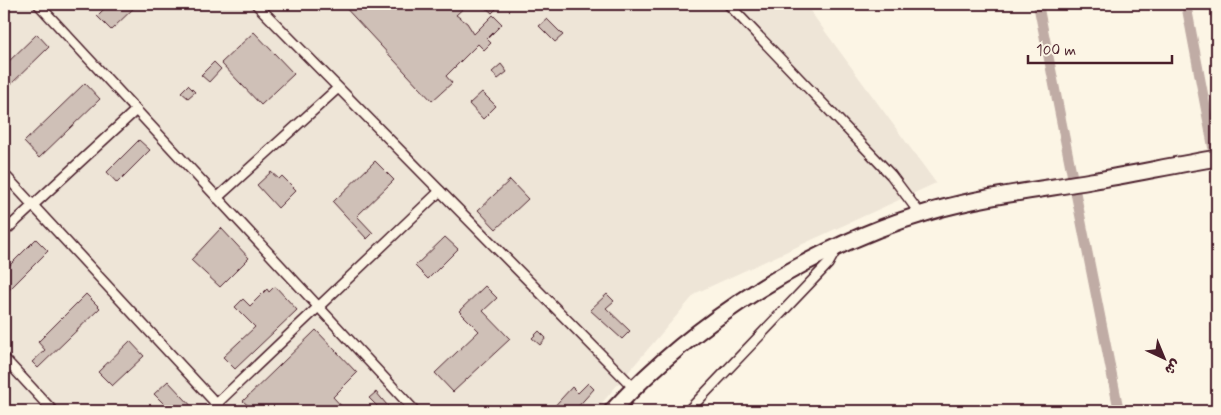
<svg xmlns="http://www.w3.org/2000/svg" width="1221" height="415" viewBox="0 0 1221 415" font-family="Mynerve,'Playpen Sans Arabic',sans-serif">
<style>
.built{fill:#eee5d7}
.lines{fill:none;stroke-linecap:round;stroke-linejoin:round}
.canal{stroke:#c0aca5;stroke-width:10}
.building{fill:#cfc0b7;stroke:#4a1f2b}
.minor-casing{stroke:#4a1f2b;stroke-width:12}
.primary-casing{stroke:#4a1f2b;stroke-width:19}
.minor{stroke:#fcf5e5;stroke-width:9}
.primary{stroke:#fcf5e5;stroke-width:15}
</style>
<rect width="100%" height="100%" fill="#fcf5e5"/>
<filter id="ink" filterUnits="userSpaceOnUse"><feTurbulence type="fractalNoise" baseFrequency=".02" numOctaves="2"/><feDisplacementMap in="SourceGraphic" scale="10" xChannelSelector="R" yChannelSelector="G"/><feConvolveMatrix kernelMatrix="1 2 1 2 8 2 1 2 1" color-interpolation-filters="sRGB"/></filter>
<g filter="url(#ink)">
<polygon class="built" points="4,4 805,4 936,183 696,293 595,411 4,411"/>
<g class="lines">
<g class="canal">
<polyline points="1038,4 1119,411"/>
<polyline points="1186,4 1217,168"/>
</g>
</g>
<g class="building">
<polygon points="109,4 138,4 111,30 97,16"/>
<polygon points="342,4 468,4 456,15 467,23 474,34 493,15 502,24 487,39 491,43 484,50 478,44 446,76 452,83 432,101"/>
<polygon points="482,4 501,4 492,13"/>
<polygon points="547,19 563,35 555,42 539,26"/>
<polygon points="254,32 294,74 261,105 221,63"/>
<polygon points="37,34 49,47 4,91 4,66"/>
<polygon points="214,62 221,69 209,82 201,75"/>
<polygon points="501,64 507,72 498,79 492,72"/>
<polygon points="85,83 100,99 39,158 24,142"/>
<polygon points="188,85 195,92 188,98 181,92"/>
<polygon points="482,92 496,106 483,119 469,104"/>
<polygon points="139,140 150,150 117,183 107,172"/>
<polygon points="375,161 394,180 357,216 373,233 367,239 333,202"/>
<polygon points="271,172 279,179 282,176 296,190 278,208 257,185"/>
<polygon points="510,180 528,199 496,229 478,210"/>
<polygon points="221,228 249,258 220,287 191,260"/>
<polygon points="445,237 458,249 428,279 415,266"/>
<polygon points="36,239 48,251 4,295 4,271"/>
<polygon points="275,286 297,310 235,369 223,357 255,327 235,307 243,299 250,306 267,289 269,292"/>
<polygon points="485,286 497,298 483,311 510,339 453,392 435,373 479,331 459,311"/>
<polygon points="86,294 100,308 38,368 32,362 45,350 38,342"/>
<polygon points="607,294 614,301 606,308 630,331 622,339 590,310"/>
<polygon points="316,330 357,373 333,397 346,411 254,411 243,401"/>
<polygon points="539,331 546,338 540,345 532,338"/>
<polygon points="130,341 144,356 112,386 98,372"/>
<polygon points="168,381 196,411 171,411 154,394"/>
<polygon points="588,383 594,389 574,411 550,411 572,387 578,393"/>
<polygon points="376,392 387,405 393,411 382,411 369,398"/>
</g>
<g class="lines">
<g class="minor-casing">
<g id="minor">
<polyline points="38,4 415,411"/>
<polyline points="256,4 635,389"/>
<polyline points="728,4 891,175 921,215"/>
<polyline points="4,174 223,411"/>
<polyline points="217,198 338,88"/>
<polyline points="4,232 136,110"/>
<polyline points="4,358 53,411"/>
<polyline points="209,411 440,191"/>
<polyline points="688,411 828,264 837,248"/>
</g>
</g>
<g class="primary-casing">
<path id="primary" d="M612,411C695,321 813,245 932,211C984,196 1037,190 1091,181C1133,174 1175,165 1217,158"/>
</g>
<use href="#minor" class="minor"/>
<use href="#primary" class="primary"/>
</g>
</g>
<rect width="1221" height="415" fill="none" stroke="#fcf5e5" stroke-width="20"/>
<rect x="10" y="10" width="1201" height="395" fill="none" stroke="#4a1f2b" stroke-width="2" filter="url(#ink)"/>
<g transform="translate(1164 358) rotate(136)" stroke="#fcf5e5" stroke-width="4" paint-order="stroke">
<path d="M0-4L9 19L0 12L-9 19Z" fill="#4a1f2b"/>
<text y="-8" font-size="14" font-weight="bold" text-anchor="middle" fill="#4a1f2b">ش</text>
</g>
<path d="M1028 55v8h144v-8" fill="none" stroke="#4a1f2b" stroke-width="2.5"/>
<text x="1036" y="55" font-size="15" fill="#4a1f2b" stroke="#fcf5e5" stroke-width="4" paint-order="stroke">100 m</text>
</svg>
